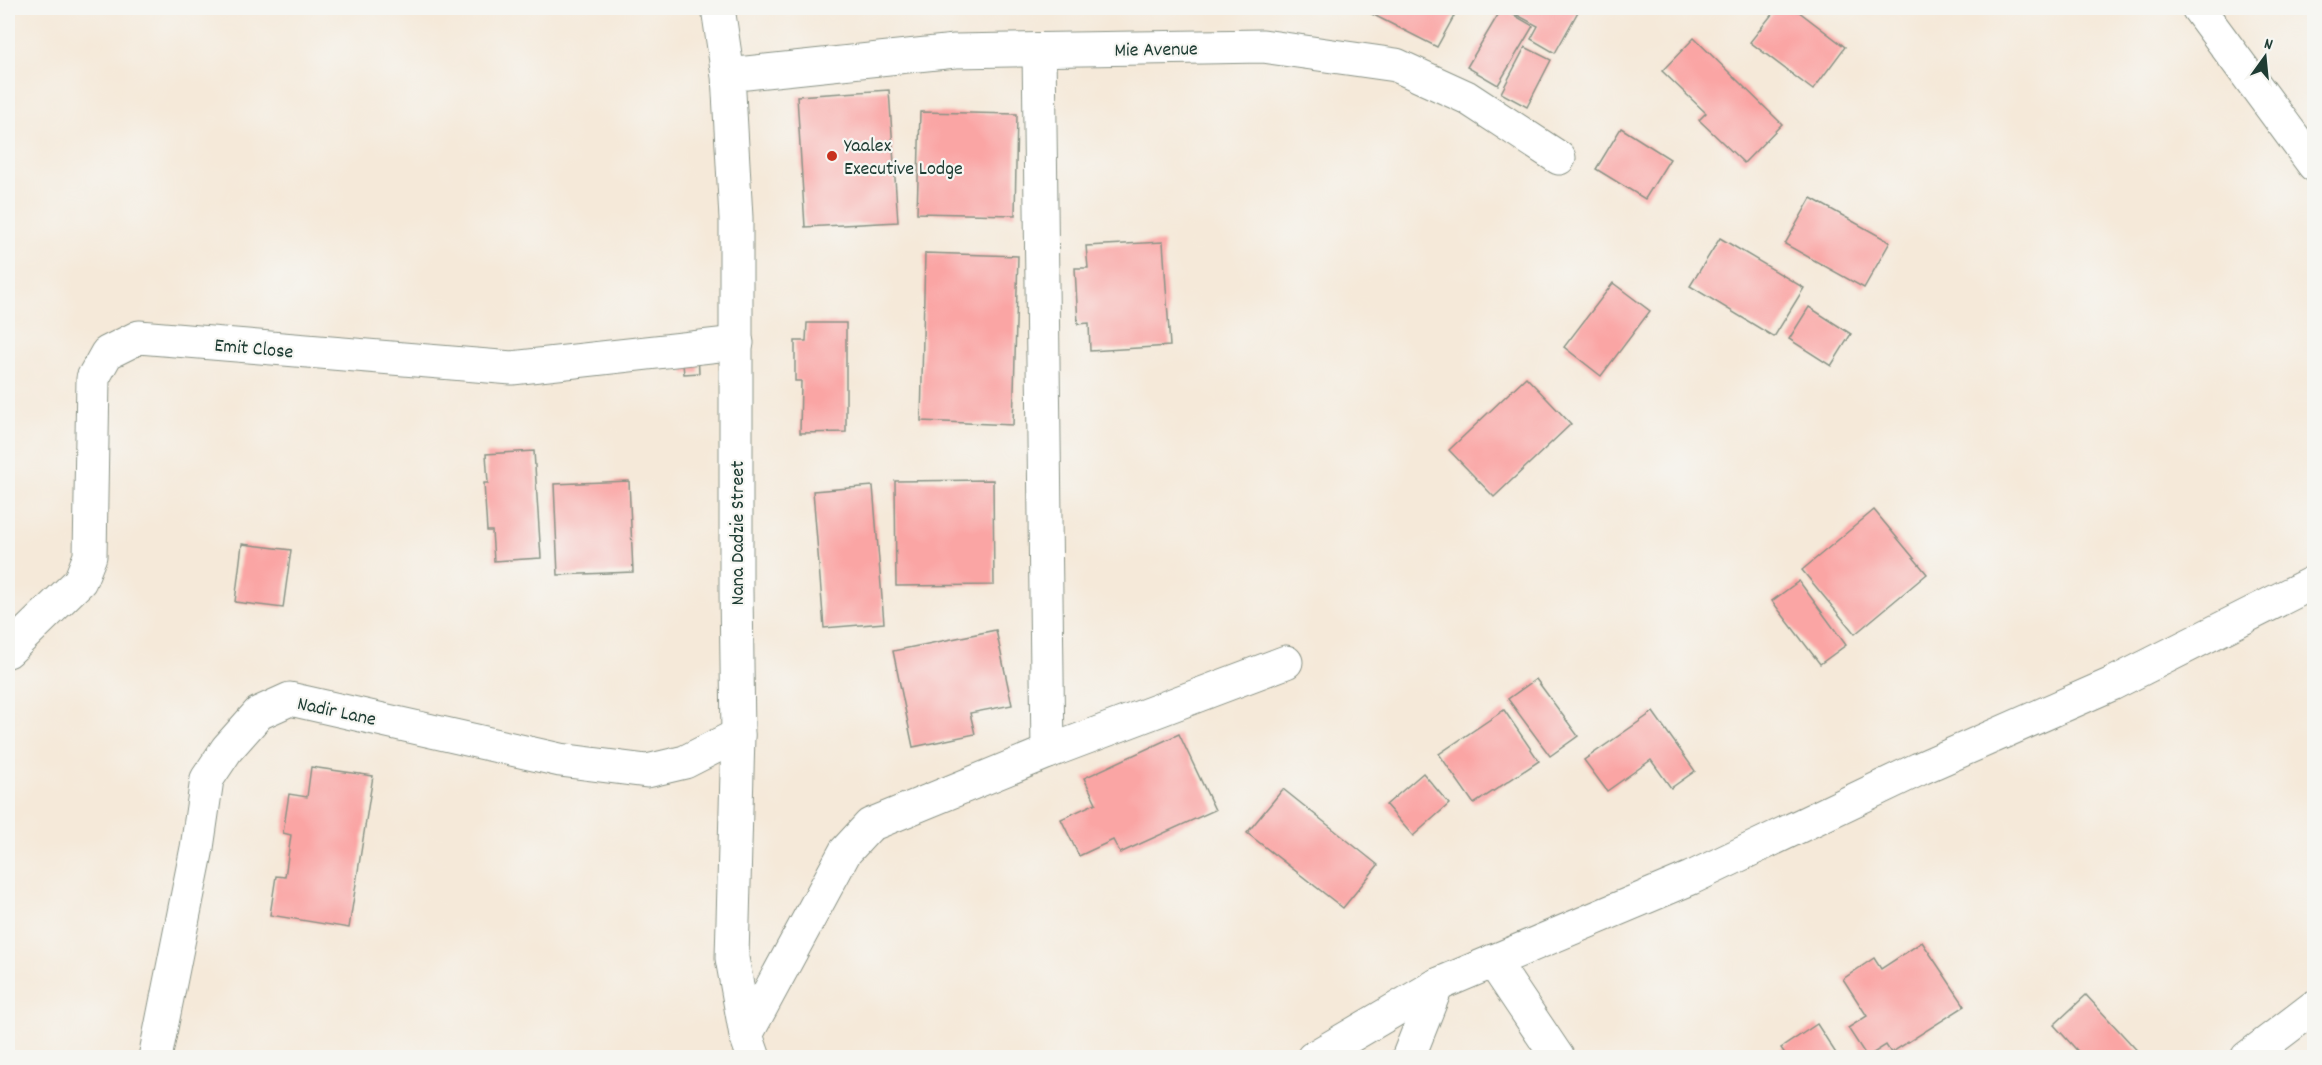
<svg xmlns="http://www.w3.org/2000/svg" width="2322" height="1065" viewBox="0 0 2322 1065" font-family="Dekko,sans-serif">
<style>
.building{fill:#faa5a4}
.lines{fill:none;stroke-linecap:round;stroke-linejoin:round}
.minor-casing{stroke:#8a9386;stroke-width:35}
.minor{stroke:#fff;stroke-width:33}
.poi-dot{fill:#c8321e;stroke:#f6f6f2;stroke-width:2}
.labels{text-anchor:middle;stroke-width:4.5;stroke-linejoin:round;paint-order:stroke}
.street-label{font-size:20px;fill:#1f3d34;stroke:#f6f6f2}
.poi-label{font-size:20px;fill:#1f3d34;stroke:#f6f6f2;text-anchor:start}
</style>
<rect width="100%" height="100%" fill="#f6f6f2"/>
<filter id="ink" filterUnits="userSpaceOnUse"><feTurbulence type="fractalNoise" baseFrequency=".0167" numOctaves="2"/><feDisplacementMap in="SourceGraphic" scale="12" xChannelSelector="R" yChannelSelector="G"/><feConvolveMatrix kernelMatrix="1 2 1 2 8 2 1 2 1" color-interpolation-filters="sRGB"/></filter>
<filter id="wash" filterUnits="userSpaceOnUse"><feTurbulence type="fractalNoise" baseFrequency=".008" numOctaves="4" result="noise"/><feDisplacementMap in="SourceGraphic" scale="24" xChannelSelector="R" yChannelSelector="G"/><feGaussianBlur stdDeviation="1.35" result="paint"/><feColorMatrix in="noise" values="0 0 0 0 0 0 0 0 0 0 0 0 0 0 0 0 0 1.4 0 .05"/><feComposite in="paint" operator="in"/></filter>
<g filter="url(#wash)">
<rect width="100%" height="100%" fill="#f5e9d9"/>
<g id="blocks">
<g class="building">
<polygon points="1360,8 1438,8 1454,16 1437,47"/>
<polygon points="1502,8 1533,26 1498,85 1467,67"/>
<polygon points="1504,8 1580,8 1555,53 1531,39 1538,26"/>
<polygon points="1777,8 1794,8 1845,47 1813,90 1750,42"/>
<polygon points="1694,38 1782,124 1744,163 1699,120 1706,113 1662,71"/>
<polygon points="1525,47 1551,60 1527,107 1501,93"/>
<polygon points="889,90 898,222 805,227 797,96"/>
<polygon points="920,112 1017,114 1015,215 917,213"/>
<polygon points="1621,128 1670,159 1645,199 1596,169"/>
<polygon points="1811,198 1890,242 1864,288 1785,244"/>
<polygon points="1720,238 1804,288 1774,337 1690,286"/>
<polygon points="1163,242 1170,346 1090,351 1089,323 1078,324 1075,268 1088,268 1086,246"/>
<polygon points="925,253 1018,256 1013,425 921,421"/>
<polygon points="1613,283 1650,311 1601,376 1564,347"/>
<polygon points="1809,307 1851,334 1831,366 1789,339"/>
<polygon points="807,323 846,323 846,432 800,433 801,381 795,381 795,341 806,341"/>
<polygon points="698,353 699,373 684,374 682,354"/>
<polygon points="1526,377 1571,424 1494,497 1449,450"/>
<polygon points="534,451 541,558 494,561 492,531 487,531 484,483 488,483 486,454"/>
<polygon points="993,480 994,585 896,586 895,481"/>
<polygon points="629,481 633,572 558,575 554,484"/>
<polygon points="873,486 884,623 824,628 813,491"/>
<polygon points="1874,510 1927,574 1855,634 1802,570"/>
<polygon points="242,544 291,550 283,608 235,602"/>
<polygon points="1799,581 1846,645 1820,664 1772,601"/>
<polygon points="996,630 1012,705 970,713 975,734 913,747 893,651"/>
<polygon points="1536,679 1578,736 1550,756 1508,699"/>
<polygon points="1504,710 1539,761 1474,804 1439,754"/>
<polygon points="1653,712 1695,771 1671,788 1651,760 1607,791 1584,760"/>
<polygon points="1179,734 1215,810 1120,853 1113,840 1079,856 1061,819 1096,803 1084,778"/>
<polygon points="311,767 373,776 349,928 270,915 276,876 285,877 291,835 283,833 289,794 307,797"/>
<polygon points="1423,773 1449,804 1413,836 1386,805"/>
<polygon points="1283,789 1378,865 1343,908 1247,833"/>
<polygon points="1922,942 1965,1006 1891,1053 1886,1045 1867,1057 1848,1028 1867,1016 1843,979 1874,958 1881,969"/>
<polygon points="2086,995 2144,1058 2084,1058 2054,1025"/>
<polygon points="1817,1024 1839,1058 1788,1058 1781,1048"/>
</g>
</g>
</g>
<g filter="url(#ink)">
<use href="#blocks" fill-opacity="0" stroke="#8a9386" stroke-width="1.5"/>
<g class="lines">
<g class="minor-casing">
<g id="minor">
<polyline points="718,8 728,75 736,218 736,591 738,735 732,958 746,1035 754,1058"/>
<polyline points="2198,8 2314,165"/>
<polyline points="1039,50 1048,752"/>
<polyline points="728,75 955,51 1263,46 1396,65 1466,97 1559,158"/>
<polyline points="8,651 80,581 90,556 93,378 107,353 139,337 512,368 737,343"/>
<polyline points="1493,961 1558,1058"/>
<polyline points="746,1035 845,852 870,825 1048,752 1286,662"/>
<polyline points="155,1058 197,848 207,779 227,749 259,713 290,699 560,760 647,771 685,762 738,735"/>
<polyline points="1313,1058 1437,985 1691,878 1919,769 2112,684 2314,582"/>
<polyline points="1408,1058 1437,985"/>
<polyline points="2247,1058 2314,1007"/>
</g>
</g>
<use href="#minor" class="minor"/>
</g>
</g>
<circle class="poi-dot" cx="832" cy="156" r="6"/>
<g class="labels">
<g class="street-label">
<text transform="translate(1156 48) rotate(-1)" y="7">Mie Avenue</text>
<text transform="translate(254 347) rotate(5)" y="7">Emit Close</text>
<text transform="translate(736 533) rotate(-90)" y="7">Nana Dadzie Street</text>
<text transform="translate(337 710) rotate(12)" y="7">Nadir Lane</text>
</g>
<g class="poi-label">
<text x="844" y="151">Yaalex<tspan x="844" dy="23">Executive Lodge</tspan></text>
</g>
</g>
<rect width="2322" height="1065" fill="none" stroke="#f6f6f2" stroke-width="30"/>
<g transform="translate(2265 57) rotate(15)" stroke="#f6f6f2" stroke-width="4.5" paint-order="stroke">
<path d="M0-4.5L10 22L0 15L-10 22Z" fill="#1f3d34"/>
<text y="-9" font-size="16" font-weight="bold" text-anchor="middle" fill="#1f3d34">N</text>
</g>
</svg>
